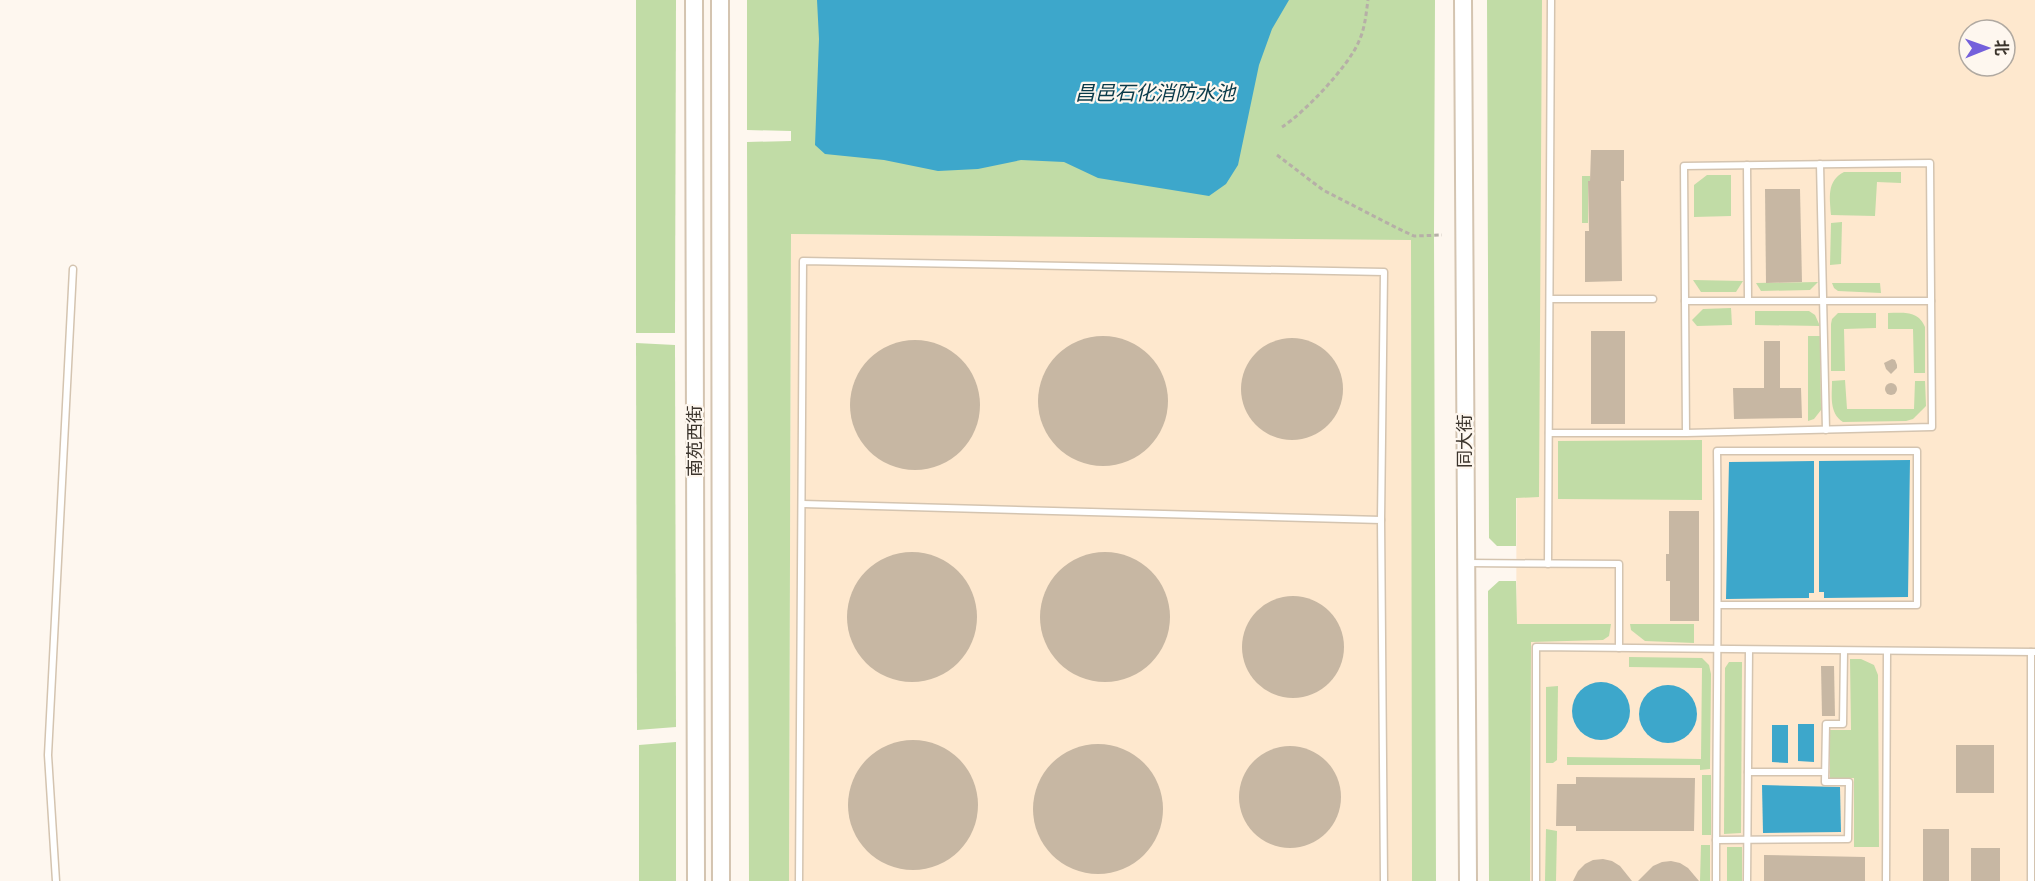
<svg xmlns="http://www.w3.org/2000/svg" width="2035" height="881" viewBox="0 0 2035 881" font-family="'Public Sans','Noto Sans SC',sans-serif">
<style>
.built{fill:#fee8ce;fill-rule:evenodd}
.green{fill:#c1dca6}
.water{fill:#3da7cb}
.building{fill:#c7b7a3}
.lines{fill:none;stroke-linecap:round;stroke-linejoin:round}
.lane-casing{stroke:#d4c4b0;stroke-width:9}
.secondary-casing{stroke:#d4c4b0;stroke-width:20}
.path{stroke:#b6afa7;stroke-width:3;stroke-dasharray:4.5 3;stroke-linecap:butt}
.lane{stroke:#fff;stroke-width:6}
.secondary{stroke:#fff;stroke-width:16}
.labels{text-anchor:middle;stroke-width:4.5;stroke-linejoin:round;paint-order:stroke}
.street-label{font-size:18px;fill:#3c352d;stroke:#fef7ef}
.water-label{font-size:20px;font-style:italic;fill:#0a3a49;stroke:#fef7ef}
</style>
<rect width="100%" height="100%" fill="#fef7ef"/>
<g class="built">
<path d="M1517,0H2035V881H1516ZM1969,30H2005V66H1969Z"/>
<polygon points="791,234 1411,239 1415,881 789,881"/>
</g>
<g class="green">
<polygon points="636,0 676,0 675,333 636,333"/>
<polygon points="747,0 1435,0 1434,234 1436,881 1412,881 1411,240 791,234 789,881 749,881 747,142 791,141 791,131 747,130"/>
<polygon points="1487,0 1542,0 1539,497 1516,498 1516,546 1497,546 1489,538"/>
<path d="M1844,172H1901V183L1877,182L1875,216L1831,215C1830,199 1826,181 1844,172Z"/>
<polygon points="1707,175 1731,175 1731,216 1694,217 1694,185"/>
<polygon points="1582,176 1590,176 1590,181 1588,182 1588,223 1582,223"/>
<polygon points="1842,222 1841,264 1830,265 1831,223"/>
<polygon points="1693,280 1743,281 1736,292 1701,292"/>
<polygon points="1818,282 1810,290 1761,291 1756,283"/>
<polygon points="1832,283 1880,283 1881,293 1838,291 1834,288"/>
<polygon points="1731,308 1732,325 1697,326 1692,320 1703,309"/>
<polygon points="1755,311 1809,311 1815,315 1820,326 1755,325"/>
<polygon points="1838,313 1876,313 1876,328 1844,329 1845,371 1831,371 1831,324 1832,319"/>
<path d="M1888,313C1903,313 1918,310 1925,327V373H1914L1913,329H1888Z"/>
<polygon points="1808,336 1820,336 1821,410 1814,419 1808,421"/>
<polygon points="636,343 675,345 676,727 637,730"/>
<path d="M1845,380L1847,409H1914L1915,381H1925L1926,406L1913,419L1906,421L1843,422C1829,413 1832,396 1832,381Z"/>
<polygon points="1702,440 1702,500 1558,499 1558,441"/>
<polygon points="1499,581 1516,581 1517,624 1611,624 1609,636 1603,640 1531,642 1530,881 1489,881 1488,591"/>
<polygon points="1630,624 1694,624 1694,643 1645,641 1631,630"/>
<polygon points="1629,657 1702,658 1709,665 1711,674 1710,769 1700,770 1700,765 1567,765 1567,757 1701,759 1702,668 1629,667"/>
<polygon points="1850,659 1861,659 1874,665 1878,675 1879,847 1854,847 1854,778 1830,778 1830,730 1851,730"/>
<polygon points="1729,662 1742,662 1741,833 1724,834 1725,668"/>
<polygon points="1558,686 1557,760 1553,763 1546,763 1546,687"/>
<polygon points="676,742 676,881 639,881 639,745"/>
<rect x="1702" y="775" width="9" height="60"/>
<polygon points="1546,829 1557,831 1556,881 1545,881"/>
<polygon points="1701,845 1710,845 1710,881 1700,881"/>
<rect x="1727" y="847" width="15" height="34"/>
</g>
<g class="water">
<polygon points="817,0 1289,0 1272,29 1259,65 1238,165 1226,184 1209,196 1098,178 1064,162 1021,160 978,169 938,171 884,160 825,154 815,145 819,39"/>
<polygon points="1910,460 1908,597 1824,598 1824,592 1819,592 1819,461"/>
<polygon points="1814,461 1814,593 1809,593 1809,598 1726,599 1729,462"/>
<circle cx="1601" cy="711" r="29"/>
<circle cx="1668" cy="714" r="29"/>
<polygon points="1798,724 1814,724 1814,762 1798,761"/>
<polygon points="1772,725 1788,725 1788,763 1772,762"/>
<polygon points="1762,785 1840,787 1841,832 1763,833"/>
</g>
<g class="building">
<polygon points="1591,150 1624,150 1624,181 1621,181 1622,281 1585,282 1585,231 1589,231 1588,181 1590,181"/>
<polygon points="1765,189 1800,189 1802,282 1766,283"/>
<rect x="1591" y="331" width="34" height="93"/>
<circle cx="1103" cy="401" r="65"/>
<circle cx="1292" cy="389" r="51"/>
<circle cx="915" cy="405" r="65"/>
<polygon points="1764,341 1780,341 1780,388 1801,388 1802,418 1734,419 1733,388 1764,388"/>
<polygon points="1892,359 1895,360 1897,365 1897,368 1891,374 1886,369 1884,363"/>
<circle cx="1891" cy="389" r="6"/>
<polygon points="1669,511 1699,511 1699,621 1670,621 1670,581 1666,581 1666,554 1669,554"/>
<circle cx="912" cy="617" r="65"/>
<circle cx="1105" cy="617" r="65"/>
<circle cx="1293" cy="647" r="51"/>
<polygon points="1821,666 1834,666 1835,716 1822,716"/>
<circle cx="913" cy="805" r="65"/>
<circle cx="1098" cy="809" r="65"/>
<rect x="1956" y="745" width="38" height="48"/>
<circle cx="1290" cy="797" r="51"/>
<polygon points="1576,777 1695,778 1694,831 1576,831 1576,826 1556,826 1557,784 1576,784"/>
<rect x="1923" y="829" width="26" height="52"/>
<rect x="1971" y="848" width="29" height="33"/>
<polygon points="1764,855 1865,857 1865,881 1764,881"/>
<polygon points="1603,859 1612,861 1620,866 1632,881 1573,881 1578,871 1585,864 1593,860"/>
<polygon points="1671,861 1680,863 1688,868 1699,881 1638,881 1653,866 1662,862"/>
</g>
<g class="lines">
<g class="lane-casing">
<g id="lane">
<polyline points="1820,164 1826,430"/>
<polyline points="1747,165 1748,300"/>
<polyline points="1550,299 1653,299"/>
<polyline points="1685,301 1931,301"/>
<polyline points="1549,433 1686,433 1932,427 1930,163 1684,166 1686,433"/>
<polyline points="803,504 1381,520 1384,881"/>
<polyline points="1467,563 1619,564 1619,648"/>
<polyline points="1548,564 1551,0"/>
<polyline points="1748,772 1825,772"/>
<polyline points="1716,840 1848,839 1849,782 1825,782 1826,724 1843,724 1844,651"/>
<polyline points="56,881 48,755 73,269"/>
<polyline points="799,881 803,261 1384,272 1381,520"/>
<polyline points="1536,881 1536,647 2035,652"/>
<path d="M1716,881C1716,738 1719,594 1717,451H1917V605H1719"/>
<polyline points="1747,881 1749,650"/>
<polyline points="1886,881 1887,651"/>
<polyline points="2031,881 2031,652"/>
</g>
</g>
<g class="secondary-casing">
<g id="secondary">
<polyline points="694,0 696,881"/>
<polyline points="720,0 721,881"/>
<polyline points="1463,0 1468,881"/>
</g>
</g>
<g class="path">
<path d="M1282,127C1304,113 1349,66 1359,41C1365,28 1366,14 1368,0"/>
<polyline points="1277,155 1323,190 1397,228 1414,236 1442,235"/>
</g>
<use href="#lane" class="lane"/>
<use href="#secondary" class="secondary"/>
</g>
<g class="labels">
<g class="street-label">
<text transform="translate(695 441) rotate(-90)" y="6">南苑西街</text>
<text transform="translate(1465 441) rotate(-90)" y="6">同大街</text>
</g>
<g class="water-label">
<text x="1155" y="100">昌邑石化消防水池</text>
</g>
</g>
<g transform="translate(1987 48) rotate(89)"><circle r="28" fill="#fef7ef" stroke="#b0a9a1" stroke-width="1.5"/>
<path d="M0-4.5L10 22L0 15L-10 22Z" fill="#7460db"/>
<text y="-9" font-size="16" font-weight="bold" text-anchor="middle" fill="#3c352d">北</text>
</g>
</svg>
